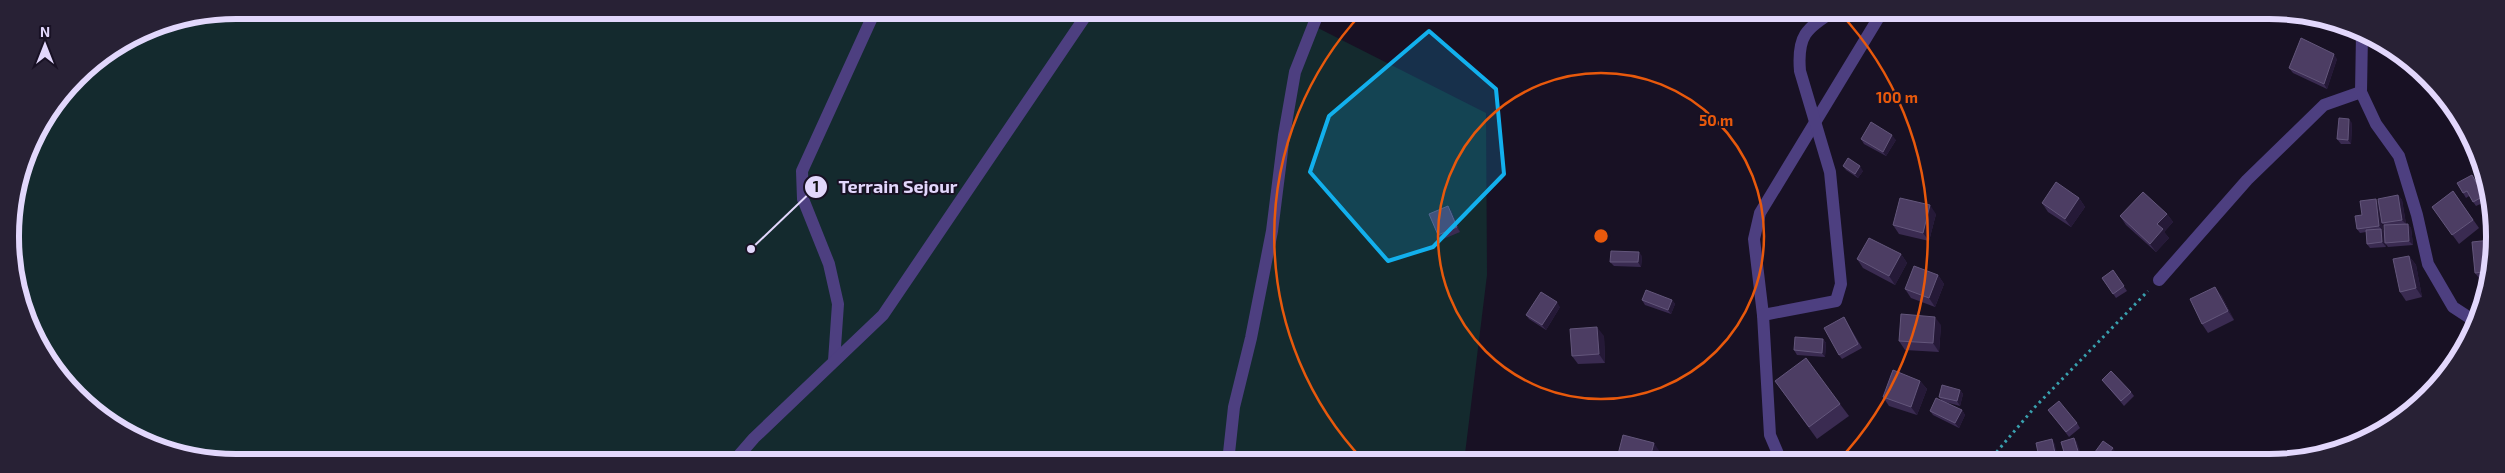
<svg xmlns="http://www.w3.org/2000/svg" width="2505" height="473" viewBox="0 0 2505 473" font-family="'Exo 2',sans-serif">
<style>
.green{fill:#142a2e}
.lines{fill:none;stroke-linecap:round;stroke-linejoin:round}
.path{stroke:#39a0ae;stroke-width:3;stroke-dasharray:2.5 4;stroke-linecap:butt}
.minor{stroke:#4d3f80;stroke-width:12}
.wall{fill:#3a2b51}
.shaded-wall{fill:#251937}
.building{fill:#4c3d63;stroke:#63567b}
.marked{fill:#12b0ed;fill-opacity:0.2;stroke:#12b0ed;stroke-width:4;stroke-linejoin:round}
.ring{fill:none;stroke:#e8590c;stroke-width:2.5}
.rim{fill:none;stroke:#e2d7fc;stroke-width:6}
.centre{fill:#e8590c;stroke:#181124;stroke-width:2.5}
.ring-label{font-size:15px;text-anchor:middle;font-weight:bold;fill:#e8590c;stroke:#181124;stroke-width:4;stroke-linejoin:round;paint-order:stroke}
.leader{fill:none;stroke:#e2d7fc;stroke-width:2}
.callout-dot{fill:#e2d7fc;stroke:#181124;stroke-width:2}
.mark-label{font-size:15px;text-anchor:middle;font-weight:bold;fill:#111}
.callout-label{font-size:18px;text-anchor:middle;font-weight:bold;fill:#e2d7fc;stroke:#181124;stroke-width:4;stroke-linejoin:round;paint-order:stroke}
</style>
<rect width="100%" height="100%" fill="#181124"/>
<polygon class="green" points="237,10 1321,11 1316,27 1486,113 1487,275 1464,462 207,461 124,433 66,386 22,309 10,222 27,150 77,76 150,27"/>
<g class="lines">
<polyline class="path" points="1988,462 2035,407 2148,291"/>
<g class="minor">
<polyline points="2362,34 2361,92 2376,124 2399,156 2417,215 2428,264 2453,307 2476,322"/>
<polyline points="2159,280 2247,180 2324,105 2361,92"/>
<polyline points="1763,315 1754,239 1760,213 1882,12"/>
<polyline points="834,361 838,304 829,264 803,199 802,171 875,11"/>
<polyline points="734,461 754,438 883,315 1089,11"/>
<polyline points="1228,462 1234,407 1251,338 1272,231 1284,135 1295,72 1319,11"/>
<path d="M1784,462L1779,456L1770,435L1763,315L1836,301L1841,284L1830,172L1800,71C1797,36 1806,28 1834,11"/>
</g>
</g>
<g class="wall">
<polygon points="2337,59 2327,89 2293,73 2289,68"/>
<polygon points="2352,123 2351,144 2341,144 2337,139"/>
<polygon points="1861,139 1896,140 1886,156 1864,144"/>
<polygon points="2475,154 2483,169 2474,168 2471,164"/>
<polygon points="1843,166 1863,171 1858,178 1846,170"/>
<polygon points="2472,175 2487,201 2476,206 2469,196 2466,198 2463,193"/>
<polygon points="2453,191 2479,228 2459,244 2432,207"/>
<polygon points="2398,195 2402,200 2406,224 2411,228 2413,245 2388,247 2385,243 2386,247 2370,248 2367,244 2366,232 2360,233 2357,229 2362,215 2376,199 2379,204 2383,230 2385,233 2384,225 2382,223"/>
<polygon points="2079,198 2085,207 2071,227 2048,212 2042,203"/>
<polygon points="1451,210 1460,232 1441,240 1438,235"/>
<polygon points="1936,214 1929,241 1899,234 1893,225"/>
<polygon points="2167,214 2173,222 2164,232 2169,238 2156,252 2126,225 2120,216"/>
<polygon points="1901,254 1907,263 1895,285 1863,268 1857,259"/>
<polygon points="1642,256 1641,267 1614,266 1610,262"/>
<polygon points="2409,256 2416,265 2422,297 2406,301 2400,292"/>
<polygon points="2493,266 2487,287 2487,281 2482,282 2475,273"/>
<polygon points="2113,270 2127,291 2116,298 2102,278"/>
<polygon points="1938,275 1944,284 1935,307 1911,298 1905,289"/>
<polygon points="2221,295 2234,320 2208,333 2202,324"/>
<polygon points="1642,300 1672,300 1675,304 1671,314 1645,305"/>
<polygon points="1560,307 1546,330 1529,319 1526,315"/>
<polygon points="1844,317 1862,348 1842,359 1839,355"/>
<polygon points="1941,325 1939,352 1905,350 1899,341"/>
<polygon points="1604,336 1605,363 1578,364 1572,356"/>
<polygon points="1823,339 1826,343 1825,357 1797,355 1794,350"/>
<polygon points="2102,380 2131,392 2134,396 2124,406"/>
<polygon points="1775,381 1840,404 1849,416 1817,439"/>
<polygon points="1920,381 1927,389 1917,415 1889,406 1883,397"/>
<polygon points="1960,390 1963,394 1960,406 1945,402 1962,410 1965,415 1959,428 1933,415 1930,411 1942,401 1939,397"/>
<polygon points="2048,410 2077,423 2080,428 2069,437"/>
<polygon points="2116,453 2109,462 2098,462 2095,460 2092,456"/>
</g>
<g class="shaded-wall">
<polygon points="2334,54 2337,59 2327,89 2324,84"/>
<polygon points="2349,119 2352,123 2351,144 2348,140"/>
<polygon points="1892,135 1896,140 1886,156 1883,152"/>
<polygon points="1860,166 1863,171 1858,178 1855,174"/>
<polygon points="2398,195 2402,200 2406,224 2402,220"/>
<polygon points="2079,198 2085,207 2071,227 2065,219"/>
<polygon points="2376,199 2379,204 2383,230 2385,233 2386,247 2382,242 2381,229 2379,226"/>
<polygon points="1930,205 1936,214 1929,241 1923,233"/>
<polygon points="1448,206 1451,210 1460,232 1457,227"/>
<polygon points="2167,214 2173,222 2164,232 2169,238 2156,252 2150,244 2157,224"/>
<polygon points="2408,224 2411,228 2413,245 2409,241"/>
<polygon points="1639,252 1642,256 1641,267 1638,262"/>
<polygon points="1901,254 1907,263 1895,285 1889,276"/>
<polygon points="2409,256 2416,265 2422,297 2416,288"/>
<polygon points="1938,275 1944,284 1935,307 1929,298"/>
<polygon points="2215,287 2221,295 2234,320 2228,311"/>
<polygon points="1672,300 1675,304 1671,314 1668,310"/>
<polygon points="1557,302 1560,307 1546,330 1542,325"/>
<polygon points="1935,317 1941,325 1939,352 1933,343"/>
<polygon points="1597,327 1604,336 1605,363 1599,354"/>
<polygon points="1823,339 1826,343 1825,357 1822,353"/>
<polygon points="1920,381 1927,389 1917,415 1911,407"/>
<polygon points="1960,390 1963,394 1960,406 1957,401"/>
<polygon points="1962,410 1965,415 1959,428 1955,423"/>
<polygon points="2074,438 2077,442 2084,462 2082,462 2081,461"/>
<polygon points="2052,439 2055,444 2059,462 2057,462"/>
<polygon points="1654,443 1660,452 1658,462 1649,462"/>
<polygon points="2113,448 2116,453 2109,462 2102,462"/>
<polygon points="2132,457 2135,461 2135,462 2129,462"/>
</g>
<g class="building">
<polygon points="2301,38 2334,54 2324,84 2289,68"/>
<polygon points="2339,118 2349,119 2348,140 2337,139"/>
<polygon points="1871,122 1892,135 1883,152 1861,139"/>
<polygon points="2471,153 2475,154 2481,165 2471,164"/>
<polygon points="1848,158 1860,166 1855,174 1843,166"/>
<polygon points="2472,175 2484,196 2473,202 2467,191 2463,193 2457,183"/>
<polygon points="2056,182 2079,198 2065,219 2042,203"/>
<polygon points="2453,191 2473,220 2452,235 2432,207"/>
<polygon points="2143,192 2167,214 2157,224 2163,229 2150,244 2120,216"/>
<polygon points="2398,195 2402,220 2382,223 2378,199"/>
<polygon points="1900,198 1930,205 1923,233 1893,225"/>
<polygon points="2376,199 2379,226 2357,229 2355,216 2362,215 2360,201"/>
<polygon points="1448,206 1457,227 1438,235 1429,214"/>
<polygon points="2408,224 2409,241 2385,243 2384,225"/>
<polygon points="2381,229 2382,242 2367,244 2366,230"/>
<polygon points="1869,238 1901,254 1889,276 1857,259"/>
<polygon points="2491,240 2493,266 2491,271 2475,273 2472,242"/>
<polygon points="1611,251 1639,252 1638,262 1610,262"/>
<polygon points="2409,256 2416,288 2400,292 2393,259"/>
<polygon points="1914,266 1938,275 1929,298 1905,289"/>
<polygon points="2113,270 2124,286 2113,294 2102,278"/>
<polygon points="2488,277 2490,277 2487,287"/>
<polygon points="2215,287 2228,311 2202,324 2190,299"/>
<polygon points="1646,290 1672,300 1668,310 1642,300"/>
<polygon points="1541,292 1557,302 1542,325 1526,315"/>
<polygon points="1901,314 1935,317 1933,343 1899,341"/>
<polygon points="1844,317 1858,344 1839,355 1824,328"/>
<polygon points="1597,327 1599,354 1572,356 1570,329"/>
<polygon points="1795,337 1823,339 1822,353 1794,350"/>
<polygon points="1806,358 1840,404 1809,427 1775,381"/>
<polygon points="1893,370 1920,381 1911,407 1883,397"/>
<polygon points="2111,371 2131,392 2121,401 2102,380"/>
<polygon points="1942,385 1960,390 1957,401 1939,397"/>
<polygon points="1936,398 1962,410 1955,423 1930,411"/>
<polygon points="2059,401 2077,423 2066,432 2048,410"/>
<polygon points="1623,435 1654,443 1649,462 1616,462"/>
<polygon points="2074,438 2081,461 2077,462 2067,462 2061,442"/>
<polygon points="2052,439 2057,462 2040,462 2036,443"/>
<polygon points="2103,441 2113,448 2102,462 2092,456"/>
<polygon points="2123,453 2132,457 2129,462 2119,462"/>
</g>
<path class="marked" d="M1429,31L1496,89L1504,174L1433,247L1388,261L1310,172L1329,116Z"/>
<g class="ring">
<circle cx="1601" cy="236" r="163"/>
<path d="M1364 461A327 327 0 0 1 1362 13M1840 13A327 327 0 0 1 1838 461"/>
</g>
<path d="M0 0H2505V473H0ZM236 19H2269A217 217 0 0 1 2486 236V237A217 217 0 0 1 2269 454H236A217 217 0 0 1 19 237V236A217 217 0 0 1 236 19Z" fill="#282135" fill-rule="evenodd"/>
<path class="rim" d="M236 19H2269A217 217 0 0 1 2486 236V237A217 217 0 0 1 2269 454H236A217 217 0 0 1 19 237V236A217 217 0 0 1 236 19Z"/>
<circle cx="1601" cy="236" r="8" class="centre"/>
<g class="ring-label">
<text x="1897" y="103">100 m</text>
<text x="1716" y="126">50 m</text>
</g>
<path class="leader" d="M751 249L816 187"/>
<g class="callout-dot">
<circle cx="751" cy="249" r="5"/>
<circle cx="816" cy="187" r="12"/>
</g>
<g class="mark-label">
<text x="816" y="192">1</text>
</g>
<g class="callout-label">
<text x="898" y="193">Terrain Sejour</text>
</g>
<g transform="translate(45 45)" stroke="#181124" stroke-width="4" paint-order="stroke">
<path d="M0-4L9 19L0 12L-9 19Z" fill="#e2d7fc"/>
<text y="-8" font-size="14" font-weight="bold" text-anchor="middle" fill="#e2d7fc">N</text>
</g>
</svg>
